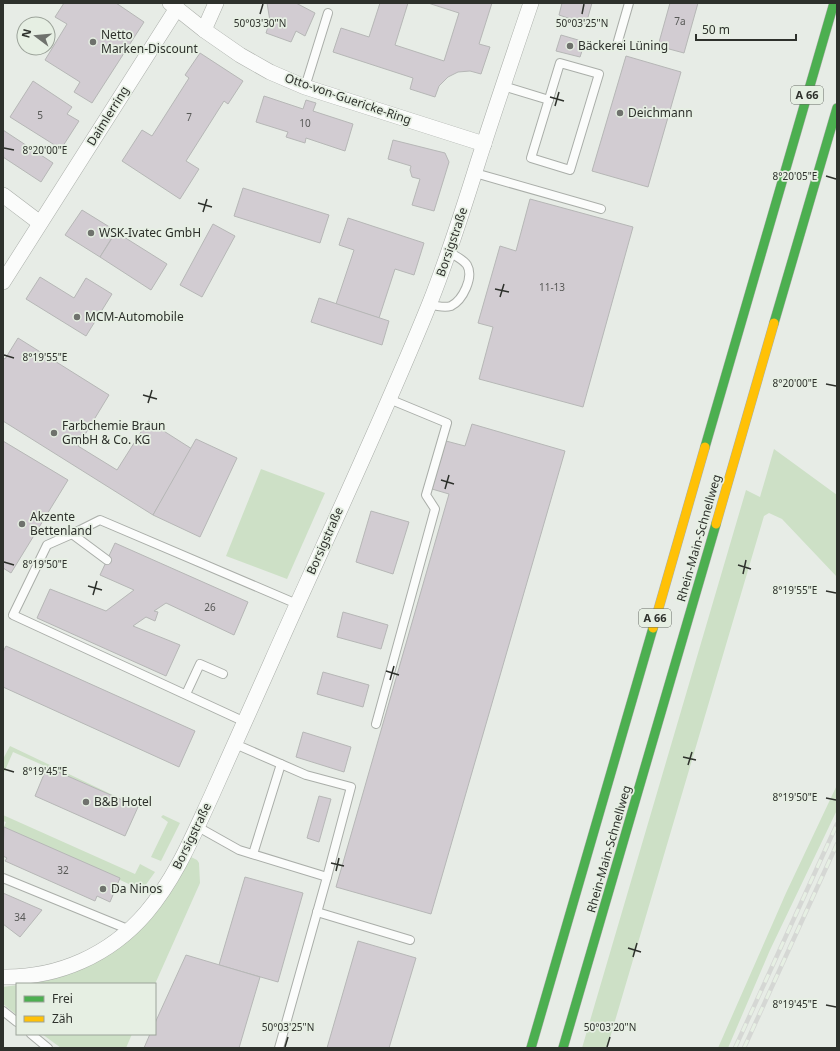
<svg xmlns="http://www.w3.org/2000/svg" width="840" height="1051" viewBox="0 0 840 1051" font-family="'Noto Sans',sans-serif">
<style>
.green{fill:#cde0c6}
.building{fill:#d2ccd2;stroke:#b6b7b6}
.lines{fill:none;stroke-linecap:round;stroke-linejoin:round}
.lane-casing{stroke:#aaaea9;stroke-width:10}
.street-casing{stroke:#aaaea9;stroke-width:16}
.fast-casing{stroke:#aaaea9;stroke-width:10}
.slow-casing{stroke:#aaaea9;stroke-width:10}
.lane{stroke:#fbfcfb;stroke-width:8}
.street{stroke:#fbfcfb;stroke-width:15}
.fast{stroke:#4caf50;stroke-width:9}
.slow{stroke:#ffc107;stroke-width:9}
.rail-casing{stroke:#d5d7d4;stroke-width:4.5}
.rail{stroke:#e6efe3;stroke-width:3;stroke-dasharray:9;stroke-linecap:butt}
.ticks{fill:none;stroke:#2e312c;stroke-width:1.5}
.poi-dot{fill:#6f726d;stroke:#e6efe3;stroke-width:1.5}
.labels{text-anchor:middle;stroke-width:3.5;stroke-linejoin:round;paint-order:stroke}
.number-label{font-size:10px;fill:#575856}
.shield{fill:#e6efe3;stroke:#656a63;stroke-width:1}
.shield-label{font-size:11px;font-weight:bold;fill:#2e312c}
.poi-label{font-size:12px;fill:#2e312c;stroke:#e6efe3;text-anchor:start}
.street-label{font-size:12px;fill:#2e312c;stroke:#e6efe3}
.ticks-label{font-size:10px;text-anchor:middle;fill:#2e312c;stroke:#e6efe3;stroke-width:3.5;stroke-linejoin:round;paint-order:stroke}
</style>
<rect width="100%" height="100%" fill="#e7ece6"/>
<g class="green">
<polygon points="774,449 837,495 837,577 782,519 769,513 764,516 607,1048 582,1048 746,490 760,497"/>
<polygon points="261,469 325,493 287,579 226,556"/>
<polygon points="10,746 138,807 13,752 3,775 3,759"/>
<polygon points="837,785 837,810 770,950 728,1048 718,1048 786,893"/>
<polygon points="3,815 135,874 140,864 155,872 142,890 4,827 6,822 3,821"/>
<polygon points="163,815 180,823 161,861 151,857 168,822 161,817"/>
<polygon points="191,857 197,860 199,863 200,883 155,984 27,984 53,979 80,970 103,958"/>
<polygon points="17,985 17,1015 3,1004 3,987"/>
<polygon points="42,1034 132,1034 126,1048 61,1048"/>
</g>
<g class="building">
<polygon points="64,3 116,3 144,22 92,103 74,92 80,82 45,60 67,24 55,17"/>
<polygon points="267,3 296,3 315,13 305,36 296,31 291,42 266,33 270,21"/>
<polygon points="380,3 408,3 395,45 444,61 459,13 428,3 492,3 479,44 490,47 481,74 470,71 458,72 448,77 439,86 435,97 410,89 413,78 333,52 341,28 369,37"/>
<polygon points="562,3 592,3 586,24 559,15"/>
<polygon points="670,3 698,3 684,53 658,46"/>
<polygon points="561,35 585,42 580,57 556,51"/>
<polygon points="200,53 243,81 228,104 224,101 186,161 199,169 180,199 122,161 142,130 152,136 189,78 185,75"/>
<polygon points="626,56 681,72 648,187 592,171"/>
<polygon points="33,81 72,107 67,114 79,121 61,149 10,117"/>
<polygon points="264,96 303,109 306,100 316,103 313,111 353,124 345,151 306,138 305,143 286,137 288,132 256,122"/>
<polygon points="3,130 53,163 41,182 3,157"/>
<polygon points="393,140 445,153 449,162 434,211 412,205 420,179 412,177 410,170 411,166 388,159"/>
<polygon points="243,188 329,215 320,243 234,216"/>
<polygon points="530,199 633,227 583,407 479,379 493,327 478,323 500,246 516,251"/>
<polygon points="82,210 116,231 100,257 65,235"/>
<polygon points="348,218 424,243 414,275 395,269 379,318 336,304 354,250 339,245"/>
<polygon points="213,224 235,236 202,297 180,285"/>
<polygon points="116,232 167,264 151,290 100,257"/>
<polygon points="40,277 74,298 86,278 112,294 86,336 26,299"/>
<polygon points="319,298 389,321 382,345 311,322"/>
<polygon points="18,338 109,395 78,446 117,470 148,421 192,449 153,515 3,421 3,358 5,359"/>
<polygon points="472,424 565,451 431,914 336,887 449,494 432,489 446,441 465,446"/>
<polygon points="196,439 237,458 200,537 153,515"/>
<polygon points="3,441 68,480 11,573 3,568"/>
<polygon points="371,511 409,522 393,574 356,562"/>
<polygon points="115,543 248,602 234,635 166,603 154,611 158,612 155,621 146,617 133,626 180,645 166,676 37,618 50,589 106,611 134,590 100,575"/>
<polygon points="343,612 388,625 381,649 337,637"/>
<polygon points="6,646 195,731 179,767 3,687 3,652"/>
<polygon points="323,672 369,685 363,707 317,694"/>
<polygon points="303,732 351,747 344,772 296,757"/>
<polygon points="47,767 138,807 125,836 35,796"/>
<polygon points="319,796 331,799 319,842 307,838"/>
<polygon points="4,827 120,878 110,902 97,896 95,901 5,861 7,858 3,856"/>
<polygon points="245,877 303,893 278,982 219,965"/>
<polygon points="3,893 42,910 20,937 3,924"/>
<polygon points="358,941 416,958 389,1048 327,1048"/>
<polygon points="186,955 260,977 239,1048 144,1048 150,1034 155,1034 155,1023"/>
</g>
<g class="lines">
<g class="lane-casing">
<g id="lane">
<polyline points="618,41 629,3"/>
<polygon points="560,63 599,74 570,170 531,158"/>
<polyline points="503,86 549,100"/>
<polyline points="305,87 328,13"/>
<polyline points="475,173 601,209"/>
<path d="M429,304C436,306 444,308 451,306C463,300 474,277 467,265C463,259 455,256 449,252"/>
<polyline points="72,534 47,545 13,615 245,722"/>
<polyline points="107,560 72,534 100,520 297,604"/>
<polyline points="186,694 200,664 223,674"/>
<polyline points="376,724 435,509 426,495 447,423 389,399"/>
<polyline points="235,744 306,775 351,787 327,877"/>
<polyline points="198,827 239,850 327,877 279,1048"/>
<polyline points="253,854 281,764"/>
<polyline points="3,878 130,930"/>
<polyline points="317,912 410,940"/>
<polyline points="3,1011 17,1022"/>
<polyline points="31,1034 48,1048"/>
</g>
</g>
<g class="street-casing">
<g id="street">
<polyline points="170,3 204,30 240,55 270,72 305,87 484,144"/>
<polyline points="204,30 216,3"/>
<polyline points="3,195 40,223"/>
<polyline points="3,282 177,8"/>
<path d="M3,977C58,978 110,955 146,913C175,879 192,838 211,797C231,753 250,709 270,665C323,545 380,426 429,305C448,258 463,210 478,162C495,109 513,56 531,3"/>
</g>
</g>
<g class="fast-casing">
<g id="fast">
<polyline points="774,323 837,108"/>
<polyline points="705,447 834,3"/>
<polyline points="531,1048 653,628"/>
<polyline points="563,1048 716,524"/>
</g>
</g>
<g class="slow-casing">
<g id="slow">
<polyline points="716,524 774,323"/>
<polyline points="653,628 705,447"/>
</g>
</g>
<use href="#lane" class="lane"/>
<use href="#street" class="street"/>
<use href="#fast" class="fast"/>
<use href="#slow" class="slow"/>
<g class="rail-casing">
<g id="rail">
<polyline points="735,1048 837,824"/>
<polyline points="744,1048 837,844"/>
</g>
</g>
<use href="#rail" class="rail"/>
</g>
<path class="ticks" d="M260,14L263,4M582,14L584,4M550,97L564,101M555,106L559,92M4,148L14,150M826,176L836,179M198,203L212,207M203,212L207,199M495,289L509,292M500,297L504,284M4,355L14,358M826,384L836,386M143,395L157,399M148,403L152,390M441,480L454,484M445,489L449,475M4,562L14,565M738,565L751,569M743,574L746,560M88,586L102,590M826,591L836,593M93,595L97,581M386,671L399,675M390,680L394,666M683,757L696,760M688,765L692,752M4,769L14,772M826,798L836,800M331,863L344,866M336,871L339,858M628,948L641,952M633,957L637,943M826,1005L836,1007M285,1047L288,1037M607,1047L610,1037"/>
<g class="poi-dot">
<circle cx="93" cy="42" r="4"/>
<circle cx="570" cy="46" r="4"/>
<circle cx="620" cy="113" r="4"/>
<circle cx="91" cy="233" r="4"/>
<circle cx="77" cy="317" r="4"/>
<circle cx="54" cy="433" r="4"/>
<circle cx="22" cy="524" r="4"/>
<circle cx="86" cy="802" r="4"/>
<circle cx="103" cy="889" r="4"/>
</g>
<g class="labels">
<g class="number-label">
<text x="680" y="25">7a</text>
<text x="40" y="119">5</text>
<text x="189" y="121">7</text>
<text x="305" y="127">10</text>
<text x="552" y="291">11-13</text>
<text x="210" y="611">26</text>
<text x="63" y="874">32</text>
<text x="20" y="921">34</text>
</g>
<g class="shield">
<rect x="791" y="86" width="32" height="18" rx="3"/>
<rect x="639" y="609" width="32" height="18" rx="3"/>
</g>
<g class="shield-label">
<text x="807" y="99">A 66</text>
<text x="655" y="622">A 66</text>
</g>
<g class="poi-label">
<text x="101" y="39">Netto<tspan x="101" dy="14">Marken-Discount</tspan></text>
<text x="578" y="50">Bäckerei Lüning</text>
<text x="628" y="117">Deichmann</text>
<text x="99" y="237">WSK-Ivatec GmbH</text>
<text x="85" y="321">MCM-Automobile</text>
<text x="62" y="430">Farbchemie Braun<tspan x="62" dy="14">GmbH &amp; Co. KG</tspan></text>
<text x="30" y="521">Akzente<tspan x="30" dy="14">Bettenland</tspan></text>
<text x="94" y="806">B&amp;B Hotel</text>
<text x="111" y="893">Da Ninos</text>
</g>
<g class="street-label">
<text transform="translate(348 99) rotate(19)" y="4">Otto-von-Guericke-Ring</text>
<text transform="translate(108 116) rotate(-58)" y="4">Daimlerring</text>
<text transform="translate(452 242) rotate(-71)" y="4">Borsigstraße</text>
<text transform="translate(699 538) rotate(-74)" y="4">Rhein-Main-Schnellweg</text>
<text transform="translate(325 541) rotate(-66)" y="4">Borsigstraße</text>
<text transform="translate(192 836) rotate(-64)" y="4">Borsigstraße</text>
<text transform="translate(609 849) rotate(-74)" y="4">Rhein-Main-Schnellweg</text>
</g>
</g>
<g class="ticks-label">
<text x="260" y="27">50°03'30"N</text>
<text x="582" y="27">50°03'25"N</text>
<text x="45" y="154">8°20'00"E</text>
<text x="795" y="180">8°20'05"E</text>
<text x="45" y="361">8°19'55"E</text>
<text x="795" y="387">8°20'00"E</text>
<text x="45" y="568">8°19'50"E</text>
<text x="795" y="594">8°19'55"E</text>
<text x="45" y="775">8°19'45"E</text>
<text x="795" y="801">8°19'50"E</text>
<text x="795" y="1008">8°19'45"E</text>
<text x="288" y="1031">50°03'25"N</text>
<text x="610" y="1031">50°03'20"N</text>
</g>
<rect width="840" height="1051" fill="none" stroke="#2e312c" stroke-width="8"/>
<rect x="16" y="983" width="140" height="52" fill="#e6efe3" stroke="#9ca39a"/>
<rect x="24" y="996" width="20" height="6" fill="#4caf50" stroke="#9ca39a"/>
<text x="52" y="1003" font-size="12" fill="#2e312c">Frei</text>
<rect x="24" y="1016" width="20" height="6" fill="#ffc107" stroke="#9ca39a"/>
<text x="52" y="1023" font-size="12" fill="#2e312c">Zäh</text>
<g transform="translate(36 36) rotate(286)"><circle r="19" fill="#e6efe3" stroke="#9ca39a"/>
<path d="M0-3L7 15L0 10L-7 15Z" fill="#6f726d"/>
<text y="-6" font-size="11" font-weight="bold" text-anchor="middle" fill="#2e312c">N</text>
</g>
<path d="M696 34v6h100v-6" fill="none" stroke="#2e312c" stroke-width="2"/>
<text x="702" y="34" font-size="12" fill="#2e312c" stroke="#e6efe3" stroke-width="3" paint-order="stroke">50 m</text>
</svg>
